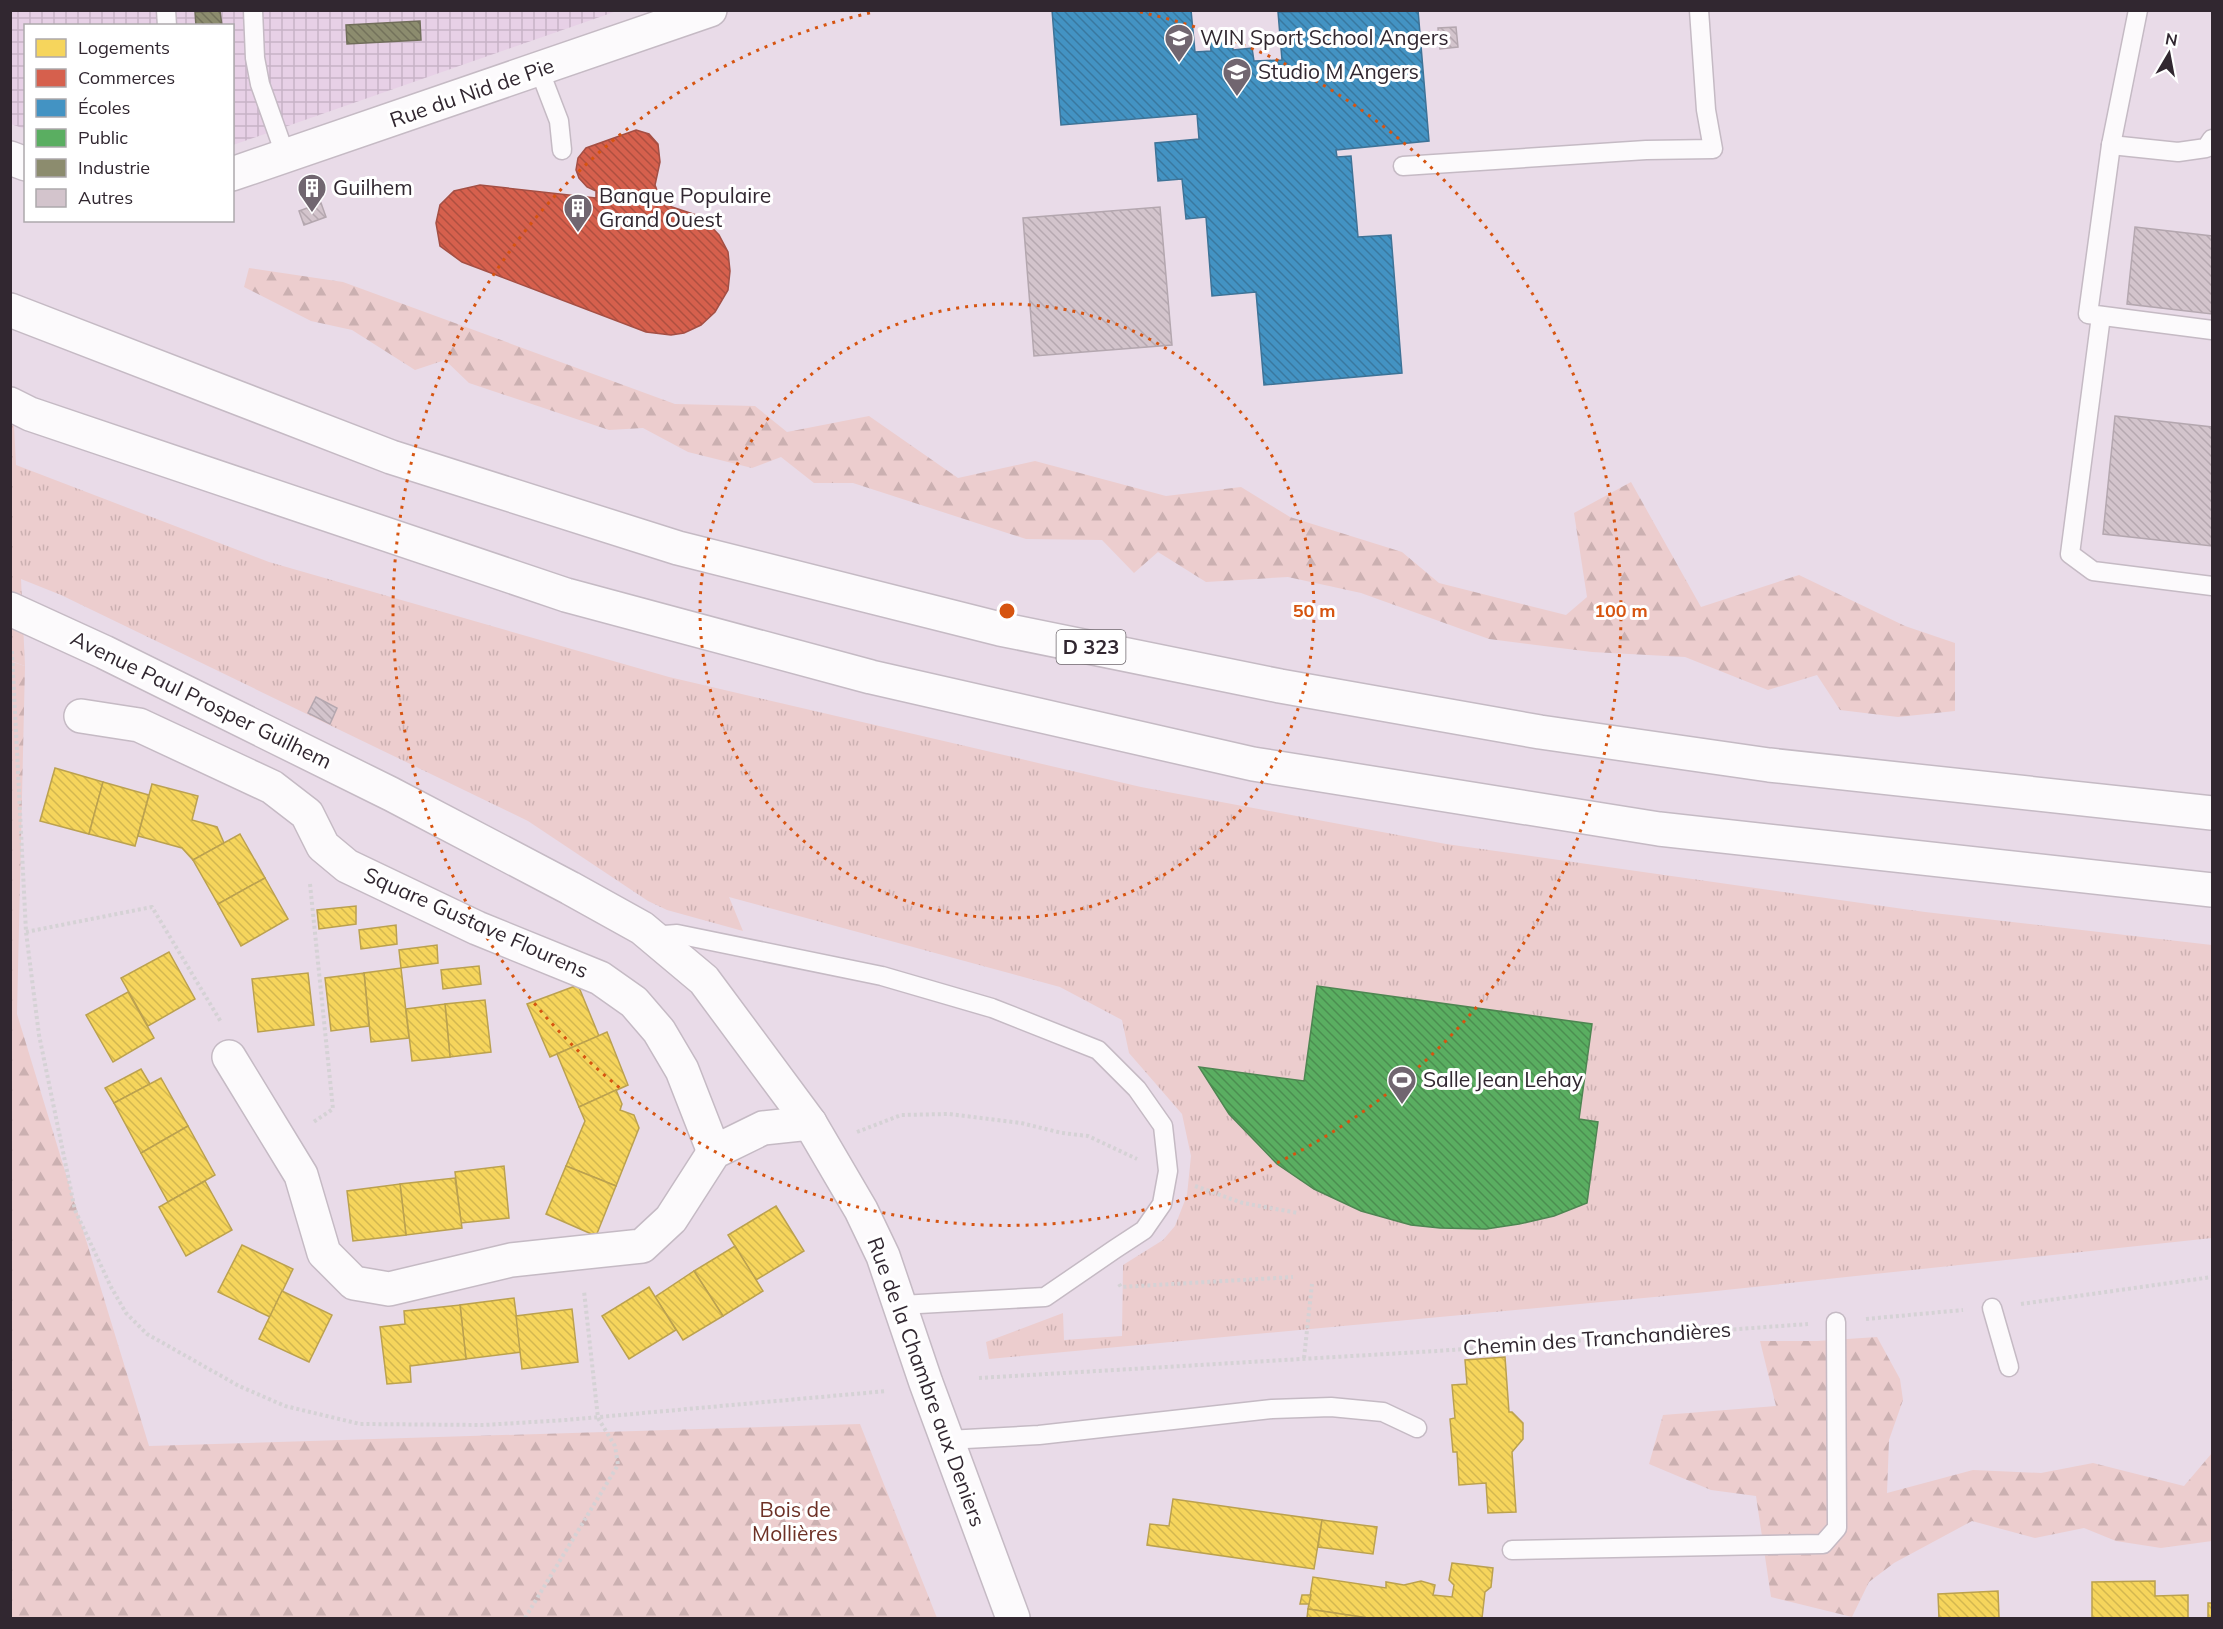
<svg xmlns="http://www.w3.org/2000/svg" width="2223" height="1629" viewBox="0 0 2223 1629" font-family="Mulish,sans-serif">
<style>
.industrial{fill:url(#industrial-grid)}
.grass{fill:url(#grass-tufts)}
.forest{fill:url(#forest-firs)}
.homes{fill:url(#homes-back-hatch);stroke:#bba14f;stroke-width:1.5}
.shops{fill:url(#shops-back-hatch);stroke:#a44f44;stroke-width:1.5}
.schools{fill:url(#schools-back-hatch);stroke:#3e7397;stroke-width:1.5}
.public{fill:url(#public-back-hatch);stroke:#4e8652;stroke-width:1.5}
.industry{fill:url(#industry-back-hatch);stroke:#716e5b;stroke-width:1.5}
.building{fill:url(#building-back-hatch);stroke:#b4a7af;stroke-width:1.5}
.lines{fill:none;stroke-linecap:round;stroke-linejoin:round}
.lane-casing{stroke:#c5bac4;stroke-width:21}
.street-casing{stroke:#c5bac4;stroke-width:36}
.highway-casing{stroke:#c5bac4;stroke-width:36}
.path{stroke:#d5d2d5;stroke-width:4;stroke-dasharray:3 3;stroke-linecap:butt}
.lane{stroke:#fcfafc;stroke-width:18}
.street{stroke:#fcfafc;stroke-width:33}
.highway{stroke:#fcfafc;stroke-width:33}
.ring{fill:none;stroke:#d65410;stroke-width:3;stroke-dasharray:3 6}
.labels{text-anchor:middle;stroke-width:6;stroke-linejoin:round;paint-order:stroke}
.shield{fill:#fff;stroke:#6f686e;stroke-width:1.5}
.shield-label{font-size:20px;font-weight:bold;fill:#312730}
.poi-label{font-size:21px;fill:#312730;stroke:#fff;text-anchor:start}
.street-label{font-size:21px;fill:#312730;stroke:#fff}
.park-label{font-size:21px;fill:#6d3126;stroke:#fff}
.centre{fill:#d65410;stroke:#fff;stroke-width:3}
.ring-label{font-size:18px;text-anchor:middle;font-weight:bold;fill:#d65410;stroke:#fff;stroke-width:6;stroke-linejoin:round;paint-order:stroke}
</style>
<defs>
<pattern id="industrial-grid" width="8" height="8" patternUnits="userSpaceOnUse" patternTransform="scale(1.5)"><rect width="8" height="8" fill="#e7d0e6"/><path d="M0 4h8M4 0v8" fill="none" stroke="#c7b3c6"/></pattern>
<pattern id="grass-tufts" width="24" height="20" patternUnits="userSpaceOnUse" patternTransform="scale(1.5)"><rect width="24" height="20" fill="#eccdce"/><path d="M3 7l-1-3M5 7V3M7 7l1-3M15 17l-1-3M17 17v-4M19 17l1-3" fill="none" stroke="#cbb0b1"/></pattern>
<pattern id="forest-firs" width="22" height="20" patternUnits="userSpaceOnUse" patternTransform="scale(1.5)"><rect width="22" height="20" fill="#eccdce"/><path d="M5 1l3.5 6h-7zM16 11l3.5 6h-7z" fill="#cbb0b1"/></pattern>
<pattern id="homes-back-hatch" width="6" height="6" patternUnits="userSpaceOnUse" patternTransform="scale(1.5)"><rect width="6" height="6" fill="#f6d55c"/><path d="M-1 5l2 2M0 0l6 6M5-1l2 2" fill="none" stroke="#d3b750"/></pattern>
<pattern id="shops-back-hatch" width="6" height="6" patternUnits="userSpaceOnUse" patternTransform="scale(1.5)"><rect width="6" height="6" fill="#d6604d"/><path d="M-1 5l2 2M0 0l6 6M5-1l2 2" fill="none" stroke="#ae4f40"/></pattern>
<pattern id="schools-back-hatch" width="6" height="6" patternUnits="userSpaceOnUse" patternTransform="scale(1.5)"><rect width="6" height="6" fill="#4393c3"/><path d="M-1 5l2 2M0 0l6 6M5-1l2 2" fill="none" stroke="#39789f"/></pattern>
<pattern id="public-back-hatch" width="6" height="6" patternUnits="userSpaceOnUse" patternTransform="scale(1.5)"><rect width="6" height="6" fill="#5aae61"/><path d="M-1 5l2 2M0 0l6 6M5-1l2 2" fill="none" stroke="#4b8e50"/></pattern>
<pattern id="industry-back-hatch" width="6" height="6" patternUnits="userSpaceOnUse" patternTransform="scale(1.5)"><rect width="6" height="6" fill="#8c8c6e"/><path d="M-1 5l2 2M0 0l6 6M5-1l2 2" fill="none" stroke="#73725b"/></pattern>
<pattern id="building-back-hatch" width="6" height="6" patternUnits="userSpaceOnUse" patternTransform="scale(1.5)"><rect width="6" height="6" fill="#d3c4cc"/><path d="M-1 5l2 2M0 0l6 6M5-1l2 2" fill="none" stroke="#b6a8b0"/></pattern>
</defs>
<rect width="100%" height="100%" fill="#e9dbe8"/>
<polygon class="industrial" points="11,11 617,11 233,145 232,26 26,26 25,129 11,124"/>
<polygon class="grass" points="10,347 16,465 269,562 669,677 1141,787 1446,844 1925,912 2212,945 2212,1238 1697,1293 989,1359 986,1342 1063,1313 1064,1340 1122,1336 1123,1265 1163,1240 1175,1226 1187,1195 1191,1156 1182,1114 1129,1053 1122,1020 1060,987 729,897 743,931 667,910 648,901 528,821 61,595 21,579 25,666 11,661"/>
<g class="forest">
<polygon points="249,268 343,282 675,404 755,406 787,432 869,416 958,478 1035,461 1166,496 1241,487 1290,517 1402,552 1439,583 1566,615 1587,597 1574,513 1631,482 1701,607 1799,575 1905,626 1955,643 1955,711 1898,717 1840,710 1817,675 1768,690 1685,657 1592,652 1489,639 1361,593 1288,577 1206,582 1158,552 1134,573 1102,540 1026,539 853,483 814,483 781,457 752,468 688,452 643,428 609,430 469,383 445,360 415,370 352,330 311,321 244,287"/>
<polygon points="10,661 25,666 17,1014 149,1446 860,1424 937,1618 11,1618"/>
<polygon points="1877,1337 1900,1379 1903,1400 1889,1440 1887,1493 1973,1470 2041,1473 2093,1463 2184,1486 2212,1453 2212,1541 2161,1548 2116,1541 2084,1528 2035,1538 1972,1521 1894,1563 1869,1582 1852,1617 1771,1597 1756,1496 1711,1490 1649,1464 1663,1415 1776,1406 1760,1341 1817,1341"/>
</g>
<g class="homes">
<polygon points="55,768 103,782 89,834 40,821"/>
<polygon points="103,782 149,795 135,846 89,834"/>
<polygon points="152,784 198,796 192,820 217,827 224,843 193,860 182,848 138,836"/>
<polygon points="240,834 265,878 218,904 193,860"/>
<polygon points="265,878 288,919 241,946 218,904"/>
<polygon points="356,906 356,924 319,929 317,910"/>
<polygon points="396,925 397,944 361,949 359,930"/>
<polygon points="437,945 438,963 401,968 399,950"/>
<polygon points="169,952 195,999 148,1026 121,978"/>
<polygon points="479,966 481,984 443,989 441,970"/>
<polygon points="401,968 409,1038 371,1042 364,973"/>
<polygon points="308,973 314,1025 258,1032 252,979"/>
<polygon points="364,973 369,1026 331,1031 325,978"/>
<polygon points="578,985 599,1036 550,1057 527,1004"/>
<polygon points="128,992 154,1038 113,1062 86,1015"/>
<polygon points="485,1000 491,1052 450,1057 445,1004"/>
<polygon points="445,1004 450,1057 412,1061 406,1009"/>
<polygon points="607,1032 628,1085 579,1107 557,1054"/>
<polygon points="141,1069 150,1084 114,1103 105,1088"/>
<polygon points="161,1078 188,1126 141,1153 114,1103"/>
<polygon points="616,1090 622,1104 620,1110 634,1115 639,1128 616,1186 566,1166 585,1121 579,1107"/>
<polygon points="188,1126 215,1175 168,1202 141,1153"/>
<polygon points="504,1166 509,1218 461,1223 455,1172"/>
<polygon points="566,1166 616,1186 596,1236 546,1214"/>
<polygon points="455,1178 462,1228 406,1235 400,1184"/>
<polygon points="205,1181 232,1230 186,1256 159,1207"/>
<polygon points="400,1184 406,1235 353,1241 347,1191"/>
<polygon points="776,1206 804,1251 756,1280 728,1235"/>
<polygon points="242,1245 293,1269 270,1317 218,1292"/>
<polygon points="735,1246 763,1291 723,1316 694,1271"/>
<polygon points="694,1271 723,1316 683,1340 655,1297"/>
<polygon points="649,1287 676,1330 629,1359 602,1316"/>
<polygon points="282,1291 332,1315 309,1362 259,1339"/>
<polygon points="514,1298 521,1352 466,1359 460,1305"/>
<polygon points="460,1305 466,1359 410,1366 411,1382 387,1384 380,1327 405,1324 404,1311"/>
<polygon points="572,1309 578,1362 522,1369 516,1316"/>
<polygon points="1505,1357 1509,1412 1512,1412 1523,1423 1523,1439 1512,1452 1516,1512 1488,1513 1486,1483 1459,1485 1457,1452 1453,1452 1450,1419 1455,1418 1452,1385 1467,1384 1465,1360"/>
<polygon points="1173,1499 1322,1520 1314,1569 1147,1545 1150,1524 1169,1526"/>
<polygon points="1322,1520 1377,1527 1373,1554 1318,1547"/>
<polygon points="1452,1563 1493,1568 1491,1587 1485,1592 1482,1618 1368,1618 1308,1609 1313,1577 1386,1588 1386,1582 1404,1585 1421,1581 1435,1585 1433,1595 1452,1597 1454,1585 1449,1580"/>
<polygon points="2155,1581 2155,1596 2188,1595 2188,1618 2092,1618 2092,1582"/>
<polygon points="1998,1591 1999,1618 1939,1618 1938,1594"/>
<polygon points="1302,1595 1311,1595 1309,1604 1300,1604"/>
<rect x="2208" y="1603" width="4" height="15"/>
<polygon points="1308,1609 1368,1618 1307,1618"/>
</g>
<polygon class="shops" points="636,130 649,134 658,144 660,162 655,185 660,198 672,207 702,217 719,235 728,252 730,271 728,290 715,312 701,325 684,333 671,335 646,332 462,262 440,246 436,223 440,205 454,191 480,185 596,198 596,191 587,187 579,178 576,170 578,158 586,148"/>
<polygon class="schools" points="1052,10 1191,10 1195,52 1211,51 1210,39 1232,36 1233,50 1252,48 1254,61 1282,60 1278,12 1418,10 1429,141 1336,150 1337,157 1351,156 1358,237 1391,235 1402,373 1264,385 1256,292 1212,296 1206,217 1186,219 1182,179 1158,181 1155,143 1199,139 1197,114 1061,125"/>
<polygon class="public" points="1317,986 1592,1024 1579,1119 1598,1122 1587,1203 1554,1216 1519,1224 1486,1229 1440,1228 1411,1225 1361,1211 1314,1189 1277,1164 1229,1114 1199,1067 1304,1081"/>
<g class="industry">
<polygon points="220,11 222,26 196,26 195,12"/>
<polygon points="420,21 421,40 347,44 346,25"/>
</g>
<g class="building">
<polygon points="1456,27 1458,47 1440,49 1438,28"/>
<polygon points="321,203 326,217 304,225 299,211"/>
<polygon points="1160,207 1172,345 1034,356 1023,218"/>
<polygon points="2135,227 2212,236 2212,314 2127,304"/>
<polygon points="2115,416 2212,427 2212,546 2103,534"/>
<polygon points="316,697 337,708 330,724 308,713"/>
</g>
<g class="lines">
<g class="lane-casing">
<g id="lane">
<polyline points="166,10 167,26"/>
<polyline points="253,10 255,58 260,84 286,157"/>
<polyline points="2138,10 2111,145 2088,314 2212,330"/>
<polyline points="539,69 559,121 562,150"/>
<polyline points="2111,145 2178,152 2206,148 2212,139"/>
<polyline points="1403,166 1646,150 1713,149 1706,110 1699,10"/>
<polyline points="2101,316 2070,554 2093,571 2212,586"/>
<polyline points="652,936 677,934 882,976 992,1008 1098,1050 1137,1089 1163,1126 1168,1171 1162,1204 1144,1230 1115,1249 1045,1297 901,1305"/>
<polyline points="1992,1308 2009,1367"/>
<polyline points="947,1440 1039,1435 1272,1409 1331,1407 1383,1412 1417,1428"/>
<polyline points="1512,1550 1823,1544 1837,1528 1836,1322"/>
</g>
</g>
<g class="street-casing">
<g id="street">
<polyline points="10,158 26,164"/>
<polyline points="232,174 710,10"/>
<polyline points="10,609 104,652 391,794 570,888 642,928 704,980 810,1123 861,1210 883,1256 926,1383 1013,1618"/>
<polyline points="81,716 139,725 272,787 307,814 323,846 347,866 477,928 600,978 634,1002 659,1031 682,1070 714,1152"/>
<polyline points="229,1057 301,1175 324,1253 354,1283 389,1289 511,1260 642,1246 671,1219 714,1152 763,1128 810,1123"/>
</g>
</g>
<g class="highway-casing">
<g id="highway">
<polyline points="10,310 391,457 678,548 1000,629 1280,686 1540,732 1769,765 2212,813"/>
<polyline points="10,404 30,414 566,595 871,677 1253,764 1659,829 2212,890"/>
</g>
</g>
<g class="path">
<polyline points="12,651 26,932 39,1035 75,1210 111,1287 126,1313 147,1334 239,1386 285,1406 360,1424 484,1425 566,1420 887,1391"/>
<polyline points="310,884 333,1109 312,1123"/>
<polyline points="26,932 152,907 221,1022"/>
<polyline points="857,1132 901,1115 949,1114 1021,1123 1062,1133 1088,1136 1137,1159"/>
<polyline points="1195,1186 1243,1203 1298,1213"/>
<polyline points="1119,1284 1121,1287 1293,1277"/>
<polyline points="2021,1304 2212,1277"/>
<polyline points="1866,1319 1963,1310"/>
<polyline points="1304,1358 1312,1284"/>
<polyline points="979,1378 1437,1351 1808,1324"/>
<polyline points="525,1618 618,1465 615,1446 598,1418 584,1291"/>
</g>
<use href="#lane" class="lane"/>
<use href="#street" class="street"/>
<use href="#highway" class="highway"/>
</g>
<g class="ring">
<circle cx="1007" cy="611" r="307"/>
<path d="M1140 12A614 614 0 1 1 874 12"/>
</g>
<defs>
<g id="university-pin" transform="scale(1.5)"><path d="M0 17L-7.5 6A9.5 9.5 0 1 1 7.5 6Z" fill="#716670" stroke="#fff"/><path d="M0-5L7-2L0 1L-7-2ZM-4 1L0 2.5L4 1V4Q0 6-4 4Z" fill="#fff"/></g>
<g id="building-pin" transform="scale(1.5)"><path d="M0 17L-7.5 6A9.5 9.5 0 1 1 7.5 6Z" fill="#716670" stroke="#fff"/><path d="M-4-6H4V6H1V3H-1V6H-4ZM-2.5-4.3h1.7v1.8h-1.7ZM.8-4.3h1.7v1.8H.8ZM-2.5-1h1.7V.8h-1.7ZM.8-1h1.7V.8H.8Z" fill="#fff"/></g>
<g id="stadium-pin" transform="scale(1.5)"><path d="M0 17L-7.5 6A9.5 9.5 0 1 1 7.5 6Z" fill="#716670" stroke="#fff"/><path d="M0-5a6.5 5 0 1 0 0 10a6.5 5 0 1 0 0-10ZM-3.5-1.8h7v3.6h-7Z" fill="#fff"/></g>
</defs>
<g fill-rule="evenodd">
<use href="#university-pin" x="1179" y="38"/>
<use href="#university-pin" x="1237" y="72"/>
<use href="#building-pin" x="312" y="188"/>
<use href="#building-pin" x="578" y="208"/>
<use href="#stadium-pin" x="1402" y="1080"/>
</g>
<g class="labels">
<rect class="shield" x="1056.5" y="630" width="69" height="34" rx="4.5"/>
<g class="shield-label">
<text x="1091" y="654">D 323</text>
</g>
<g class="poi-label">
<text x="1200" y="45">WIN Sport School Angers</text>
<text x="1258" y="79">Studio M Angers</text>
<text x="333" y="195">Guilhem</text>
<text x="599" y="203">Banque Populaire<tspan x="599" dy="24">Grand Ouest</tspan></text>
<text x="1423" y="1087">Salle Jean Lehay</text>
</g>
<g class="street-label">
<text transform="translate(472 93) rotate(-19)" y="7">Rue du Nid de Pie</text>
<text transform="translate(201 700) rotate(26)" y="7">Avenue Paul Prosper Guilhem</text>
<text transform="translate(476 923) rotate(24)" y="7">Square Gustave Flourens</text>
<text transform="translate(1597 1339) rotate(-4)" y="7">Chemin des Tranchandières</text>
<text transform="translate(926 1382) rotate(70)" y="7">Rue de la Chambre aux Deniers</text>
</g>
<g class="park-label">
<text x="795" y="1517">Bois de<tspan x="795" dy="24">Mollières</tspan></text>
</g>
</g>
<circle cx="1007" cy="611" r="9" class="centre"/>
<g class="ring-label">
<text x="1314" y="617">50 m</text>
<text x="1621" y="617">100 m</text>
</g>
<rect width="2223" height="1629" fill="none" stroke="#312730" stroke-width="24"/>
<rect x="24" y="24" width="210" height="198" fill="#ffffff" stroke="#ada9ac" stroke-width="1.5"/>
<rect x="36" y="39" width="30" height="18" fill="#f6d55c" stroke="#ada9ac" stroke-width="1.5"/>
<text x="78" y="54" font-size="18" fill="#312730">Logements</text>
<rect x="36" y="69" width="30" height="18" fill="#d6604d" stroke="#ada9ac" stroke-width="1.5"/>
<text x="78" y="84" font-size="18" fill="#312730">Commerces</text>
<rect x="36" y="99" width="30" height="18" fill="#4393c3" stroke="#ada9ac" stroke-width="1.5"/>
<text x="78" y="114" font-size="18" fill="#312730">Écoles</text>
<rect x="36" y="129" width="30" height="18" fill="#5aae61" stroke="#ada9ac" stroke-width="1.5"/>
<text x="78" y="144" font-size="18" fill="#312730">Public</text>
<rect x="36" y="159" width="30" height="18" fill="#8c8c6e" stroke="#ada9ac" stroke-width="1.5"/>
<text x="78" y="174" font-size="18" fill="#312730">Industrie</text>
<rect x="36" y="189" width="30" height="18" fill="#d3c4cc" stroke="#ada9ac" stroke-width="1.5"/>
<text x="78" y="204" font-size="18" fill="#312730">Autres</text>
<g transform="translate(2169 54) rotate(10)" stroke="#ffffff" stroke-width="4.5" paint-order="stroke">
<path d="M0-4.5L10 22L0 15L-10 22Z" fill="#312730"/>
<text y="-9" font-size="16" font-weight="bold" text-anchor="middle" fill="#312730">N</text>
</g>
</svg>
